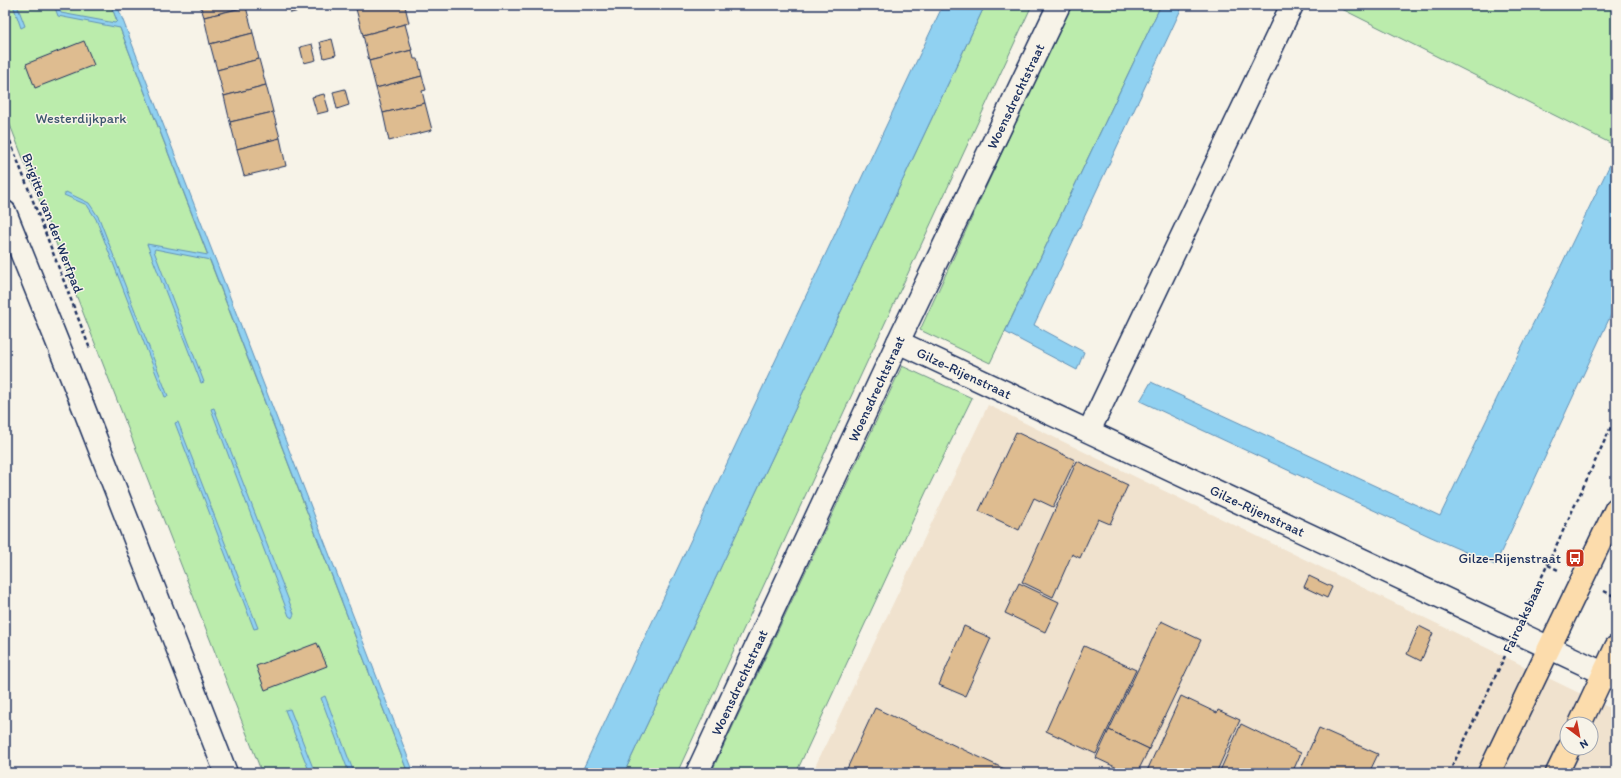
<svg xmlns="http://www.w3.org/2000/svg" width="1621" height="778" viewBox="0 0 1621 778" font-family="Itim,sans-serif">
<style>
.built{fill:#f0e2ce;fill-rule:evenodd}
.green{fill:#bbecac;stroke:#6b8e85}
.water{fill:#90d1f1;stroke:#6190b6}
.building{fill:#debc90;stroke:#1b2f5e}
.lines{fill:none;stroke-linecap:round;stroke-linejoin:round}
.minor-casing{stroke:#1b2f5e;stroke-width:25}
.major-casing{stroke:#1b2f5e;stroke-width:25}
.path{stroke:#1b2f5e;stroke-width:2.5;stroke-dasharray:4 3;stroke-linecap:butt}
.minor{stroke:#f7f3e8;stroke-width:22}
.major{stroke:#fcdcac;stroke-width:22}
.labels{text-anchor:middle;stroke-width:3;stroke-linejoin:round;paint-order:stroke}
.street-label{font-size:14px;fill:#1b2f5e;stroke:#f7f3e8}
.park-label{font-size:14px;fill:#3b556e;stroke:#f7f3e8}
.poi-label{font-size:14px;fill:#1b2f5e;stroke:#f7f3e8;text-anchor:end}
</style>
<rect width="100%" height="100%" fill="#f7f3e8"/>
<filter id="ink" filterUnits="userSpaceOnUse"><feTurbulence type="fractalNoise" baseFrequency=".025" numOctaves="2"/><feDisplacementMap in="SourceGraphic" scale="8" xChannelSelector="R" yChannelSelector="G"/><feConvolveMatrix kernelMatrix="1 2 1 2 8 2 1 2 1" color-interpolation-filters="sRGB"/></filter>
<g filter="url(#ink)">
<path class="built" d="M988,405L1616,711V773H812ZM1567,724H1591V748H1567Z"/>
<g class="green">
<polygon points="5,5 111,5 408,773 262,773 5,112"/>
<polygon points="985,5 1032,5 677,773 624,773"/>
<polygon points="1070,5 1161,5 990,363 920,330"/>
<polygon points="1334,5 1616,5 1616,146"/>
<polygon points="902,366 972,398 926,492 796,773 711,773"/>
</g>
<g class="water">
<polygon points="13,5 17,5 25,26 21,28"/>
<polygon points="54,5 58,5 61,13 115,23 117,21 111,5 117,5 414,773 408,773 210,260 155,249 154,251 204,382 201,383 147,244 208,255 120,28 58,16"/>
<polygon points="943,5 985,5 624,773 581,773"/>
<polygon points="1161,5 1183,5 1034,325 1084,352 1077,370 1005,332"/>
<polygon points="1616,152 1616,304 1495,565 1429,536 1140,401 1151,382 1440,516"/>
<polygon points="66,192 89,203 99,218 168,396 165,397 96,219 87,205 64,195"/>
<polygon points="214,408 294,614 292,618 289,616 211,409"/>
<polygon points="178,422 258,628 254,629 175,423"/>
<polygon points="325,696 354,773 349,773 321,698"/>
<polygon points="290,709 315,773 310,773 285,710"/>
</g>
<g class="building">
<polygon points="200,5 246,5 246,7 204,17"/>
<polygon points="289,5 302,5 303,10 291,13"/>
<polygon points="311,5 323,5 312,8"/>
<polygon points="355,5 371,5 356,9"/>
<polygon points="371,5 405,6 409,23 363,35 356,9"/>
<polygon points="246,7 253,33 210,44 204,17"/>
<polygon points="405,24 412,50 369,61 363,35"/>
<polygon points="253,33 259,59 217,70 210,44"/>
<polygon points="332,39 336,55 324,58 320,42"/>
<polygon points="84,41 94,65 35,88 26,64"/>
<polygon points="312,44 316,60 304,63 300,47"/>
<polygon points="412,50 414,59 418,59 422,76 376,88 369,61"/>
<polygon points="259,59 266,85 224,96 217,70"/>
<polygon points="422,76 426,90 422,91 425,103 383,113 376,88"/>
<polygon points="266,85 273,112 230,122 224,96"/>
<polygon points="345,89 349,105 337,109 333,92"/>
<polygon points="324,94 329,111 317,114 312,97"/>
<polygon points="425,103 432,130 389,141 383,113"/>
<polygon points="273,112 280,138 237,149 230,122"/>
<polygon points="280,138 286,166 244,176 237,149"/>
<polygon points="1016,432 1075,460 1053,507 1034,498 1019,530 979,511"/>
<polygon points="1077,461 1128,485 1110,524 1098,519 1080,558 1072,554 1053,597 1022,582"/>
<polygon points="1309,576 1332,587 1327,598 1304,587"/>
<polygon points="1019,583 1059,602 1045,632 1005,613"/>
<polygon points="1161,621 1201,640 1149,749 1109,730"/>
<polygon points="964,626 991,638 965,696 939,685"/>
<polygon points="1419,626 1433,633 1421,661 1407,654"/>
<polygon points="317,643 327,666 265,690 256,666"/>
<polygon points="1084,646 1136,670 1096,754 1046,731"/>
<polygon points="1181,696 1217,713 1218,710 1240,720 1216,773 1146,773"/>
<polygon points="875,708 1013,773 845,773"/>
<polygon points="1241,724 1301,753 1292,773 1219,773"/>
<polygon points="1319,728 1378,754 1369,773 1306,773 1300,770"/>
<polygon points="1109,730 1149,749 1137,773 1128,773 1096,758"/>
</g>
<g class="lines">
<g class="minor-casing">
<g id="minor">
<polyline points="5,212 83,406 226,773"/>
<path id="s1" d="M898,342L1616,679"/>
<polyline points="1089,431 1292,5"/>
<path id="s2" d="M697,773L898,342L1059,5"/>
</g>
</g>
<g class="major-casing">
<g id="major">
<polyline points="1580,724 1616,647"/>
<polyline points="1489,773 1616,509"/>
<polyline points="1557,773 1569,748"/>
</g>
</g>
<g class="path">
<polyline points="5,128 90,349"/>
<polyline points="1548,565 1558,570"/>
<polyline points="1604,591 1616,597"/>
<polyline points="1527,609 1616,416"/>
<polyline points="1449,773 1505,656"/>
</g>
<use href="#minor" class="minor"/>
<use href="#major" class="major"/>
</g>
</g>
<defs>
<g id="bus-square" transform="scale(1)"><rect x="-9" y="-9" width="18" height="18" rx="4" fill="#c8321e" stroke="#f7f3e8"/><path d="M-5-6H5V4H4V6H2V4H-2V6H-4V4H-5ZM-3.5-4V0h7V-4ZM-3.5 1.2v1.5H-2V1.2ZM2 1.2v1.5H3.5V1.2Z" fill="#fff"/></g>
</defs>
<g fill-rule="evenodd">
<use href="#bus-square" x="1575" y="558"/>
</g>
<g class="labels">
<g class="street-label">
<text dy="5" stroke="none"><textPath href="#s2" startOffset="748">Woensdrechtstraat</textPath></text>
<text transform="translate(53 223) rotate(69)" y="5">Brigitte van der Werfpad</text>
<text dy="5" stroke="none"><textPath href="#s1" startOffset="73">Gilze-Rijenstraat</textPath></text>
<text dy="5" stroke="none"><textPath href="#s2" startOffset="424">Woensdrechtstraat</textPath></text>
<text dy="5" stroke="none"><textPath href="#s1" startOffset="397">Gilze-Rijenstraat</textPath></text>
<text transform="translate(1523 616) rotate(-65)" y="5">Fairoaksbaan</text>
<text dy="5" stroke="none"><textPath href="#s2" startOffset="100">Woensdrechtstraat</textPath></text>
</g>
<g class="park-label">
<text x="81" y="123">Westerdijkpark</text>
</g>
<g class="poi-label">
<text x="1561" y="563">Gilze-Rijenstraat</text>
</g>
</g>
<rect width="1621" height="778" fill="none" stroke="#f7f3e8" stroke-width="20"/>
<rect x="10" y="10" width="1601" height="758" fill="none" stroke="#1b2f5e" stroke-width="1.5" filter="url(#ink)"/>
<g transform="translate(1579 736) rotate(148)"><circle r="19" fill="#f7f3e8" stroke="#9fa5b1"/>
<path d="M0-3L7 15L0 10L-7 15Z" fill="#c8321e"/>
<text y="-6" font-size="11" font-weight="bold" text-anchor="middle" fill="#1b2f5e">N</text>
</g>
</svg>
